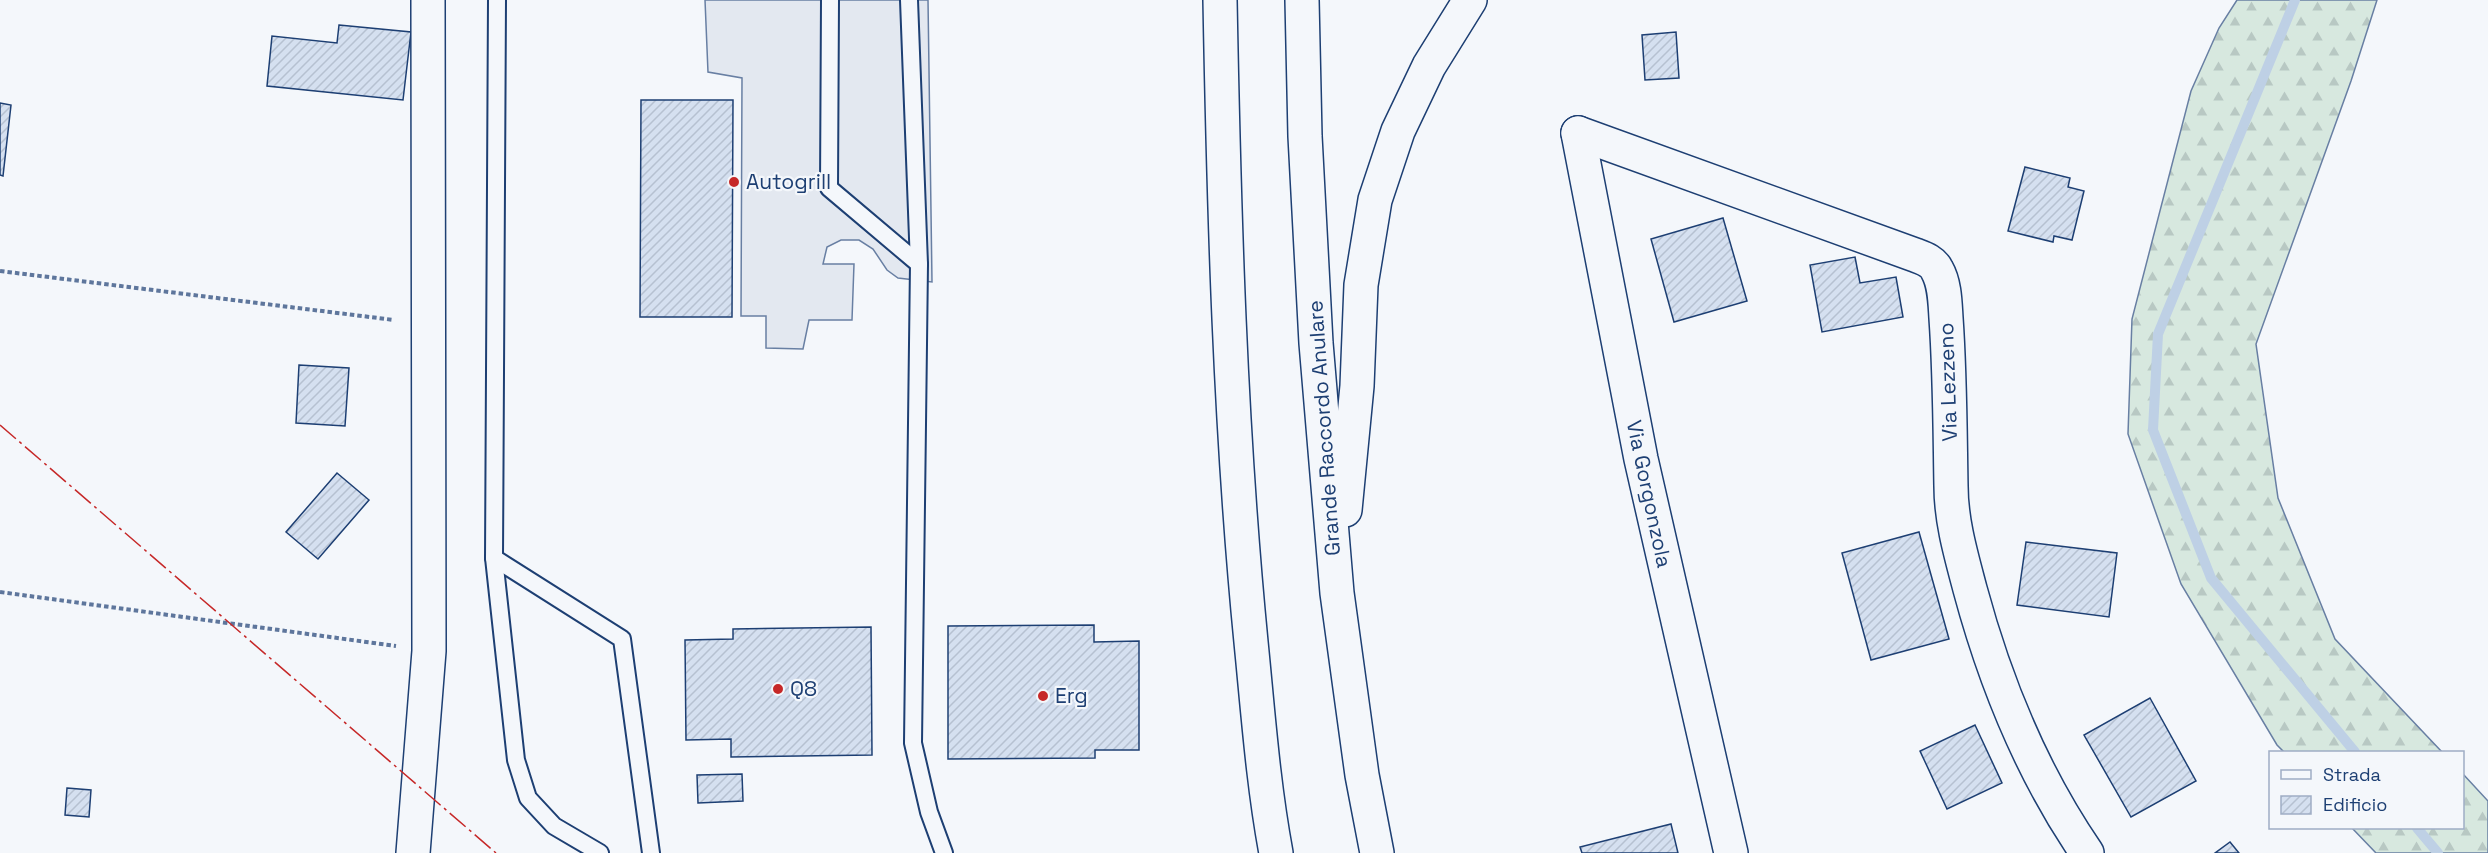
<svg xmlns="http://www.w3.org/2000/svg" width="2488" height="853" viewBox="0 0 2488 853" font-family="'Space Grotesk',sans-serif">
<style>
.forest{fill:url(#forest-firs);stroke:#687fa3;stroke-width:1.5}
.parking{fill:#e3e8f0;stroke:#687fa3;stroke-width:1.5}
.lines{fill:none;stroke-linecap:round;stroke-linejoin:round}
.stream{stroke:#bed0e5;stroke-width:10}
.building{fill:url(#building-hatch);stroke:#1d3f73;stroke-width:1.5}
.lane-casing{stroke:#1d3f73;stroke-width:20}
.street-casing{stroke:#1d3f73;stroke-width:36}
.highway-casing{stroke:#1d3f73;stroke-width:36}
.path{stroke:#5e769c;stroke-width:4;stroke-dasharray:4.5 3;stroke-linecap:butt}
.lane{stroke:#f4f7fb;stroke-width:16}
.street{stroke:#f4f7fb;stroke-width:33}
.highway{stroke:#f4f7fb;stroke-width:33}
.power{stroke:#c62828;stroke-width:1.5;stroke-dasharray:21 4.5 3 4.5;stroke-linecap:butt}
.poi-dot{fill:#c62828;stroke:#f4f7fb;stroke-width:2}
.labels{text-anchor:middle;stroke-width:4.5;stroke-linejoin:round;paint-order:stroke}
.poi-label{font-size:21px;fill:#1d3f73;stroke:#f4f7fb;text-anchor:start}
.street-label{font-size:21px;fill:#1d3f73;stroke:#f4f7fb}
</style>
<defs>
<pattern id="forest-firs" width="22" height="20" patternUnits="userSpaceOnUse" patternTransform="scale(1.5)"><rect width="22" height="20" fill="#d7e8df"/><path d="M5 1l3.5 6h-7zM16 11l3.5 6h-7z" fill="#b8c8c3"/></pattern>
<pattern id="building-hatch" width="6" height="6" patternUnits="userSpaceOnUse" patternTransform="scale(1.5)"><rect width="6" height="6" fill="#d5e0f0"/><path d="M-1 1l2-2M0 6l6-6M5 7l2-2" fill="none" stroke="#b6c1d1"/></pattern>
</defs>
<rect width="100%" height="100%" fill="#f4f7fb"/>
<g class="forest">
<polygon points="2237,0 2377,0 2351,81 2256,344 2278,498 2335,639 2442,752 2284,752 2277,745 2181,584 2128,434 2132,319 2191,91 2219,28"/>
<polygon points="2463,774 2488,801 2488,853 2376,853 2352,828 2462,828"/>
</g>
<polygon class="parking" points="705,0 928,0 932,282 898,278 887,270 873,249 859,240 841,240 827,247 823,264 854,264 852,320 809,320 803,349 766,348 766,316 741,316 742,78 708,72"/>
<g class="lines">
<g class="stream">
<polyline points="2295,0 2158,334 2153,430 2211,578 2355,752"/>
<polyline points="2417,828 2438,853"/>
</g>
</g>
<g class="building">
<polygon points="339,25 411,32 403,100 267,86 272,36 337,43"/>
<polygon points="1676,32 1679,78 1645,80 1642,35"/>
<polygon points="641,100 733,100 732,317 640,317"/>
<polygon points="0,103 11,105 3,176 0,175"/>
<polygon points="2025,167 2070,178 2068,187 2084,191 2072,240 2054,236 2053,242 2008,231"/>
<polygon points="1723,218 1747,301 1674,322 1651,239"/>
<polygon points="1855,257 1860,283 1896,277 1903,317 1822,332 1810,265"/>
<polygon points="299,365 349,368 345,426 296,423"/>
<polygon points="337,473 369,500 318,559 286,532"/>
<polygon points="1919,532 1949,639 1871,660 1842,553"/>
<polygon points="2026,542 2117,553 2109,617 2017,605"/>
<polygon points="1094,625 1094,642 1139,641 1139,750 1095,750 1095,758 948,759 948,626"/>
<polygon points="871,627 872,755 731,757 731,739 686,740 685,640 733,639 733,629"/>
<polygon points="2150,698 2196,781 2131,817 2084,735"/>
<polygon points="1975,725 2002,783 1947,809 1920,751"/>
<polygon points="742,774 743,801 698,803 697,775"/>
<polygon points="67,788 91,790 89,817 65,815"/>
<polygon points="1671,824 1678,853 1582,853 1580,847"/>
<polygon points="2230,842 2239,853 2215,853"/>
</g>
<g class="lines">
<g class="lane-casing">
<g id="lane">
<polyline points="497,0 494,558 516,760 528,798 554,826 600,853"/>
<polyline points="830,0 829,188 919,264"/>
<polyline points="909,0 919,264 913,743 929,812 944,853"/>
<polyline points="494,558 622,639 651,853"/>
</g>
</g>
<g class="street-casing">
<g id="street">
<path d="M1578,133L1915,255C1923,258 1933,261 1937,270C1945,284 1945,303 1946,318C1950,374 1950,430 1951,486C1951,521 1961,555 1970,589C1995,682 2032,773 2087,853"/>
<polyline points="1578,133 1641,459 1731,853"/>
<polyline points="413,853 429,651 428,0"/>
</g>
</g>
<g class="highway-casing">
<g id="highway">
<path d="M1220,0C1224,214 1230,428 1251,642C1258,712 1263,783 1276,853"/>
<polyline points="1302,0 1305,136 1316,343 1337,593 1362,775 1377,853"/>
<polyline points="1345,510 1357,386 1361,285 1375,200 1398,131 1429,66 1470,0"/>
</g>
</g>
<g class="path">
<polyline points="0,271 394,320"/>
<polyline points="0,592 396,646"/>
</g>
<use href="#lane" class="lane"/>
<use href="#street" class="street"/>
<use href="#highway" class="highway"/>
<polyline class="power" points="0,425 496,853"/>
</g>
<g class="poi-dot">
<circle cx="734" cy="182" r="6"/>
<circle cx="778" cy="689" r="6"/>
<circle cx="1043" cy="696" r="6"/>
</g>
<g class="labels">
<g class="poi-label">
<text x="746" y="189">Autogrill</text>
<text x="790" y="696">Q8</text>
<text x="1055" y="703">Erg</text>
</g>
<g class="street-label">
<text transform="translate(1948 382) rotate(-92)" y="7">Via Lezzeno</text>
<text transform="translate(1324 428) rotate(-94)" y="7">Grande Raccordo Anulare</text>
<text transform="translate(1649 494) rotate(78)" y="7">Via Gorgonzola</text>
</g>
</g>
<rect x="2269" y="751" width="195" height="78" fill="#f4f7fb" stroke="#9eadc5" stroke-width="1.5"/>
<rect x="2281" y="770" width="30" height="9" fill="#f4f7fb" stroke="#9eadc5" stroke-width="1.5"/>
<text x="2323" y="781" font-size="18" fill="#1d3f73">Strada</text>
<rect x="2281" y="796" width="30" height="18" fill="url(#building-hatch)" stroke="#9eadc5" stroke-width="1.5"/>
<text x="2323" y="811" font-size="18" fill="#1d3f73">Edificio</text>
</svg>
